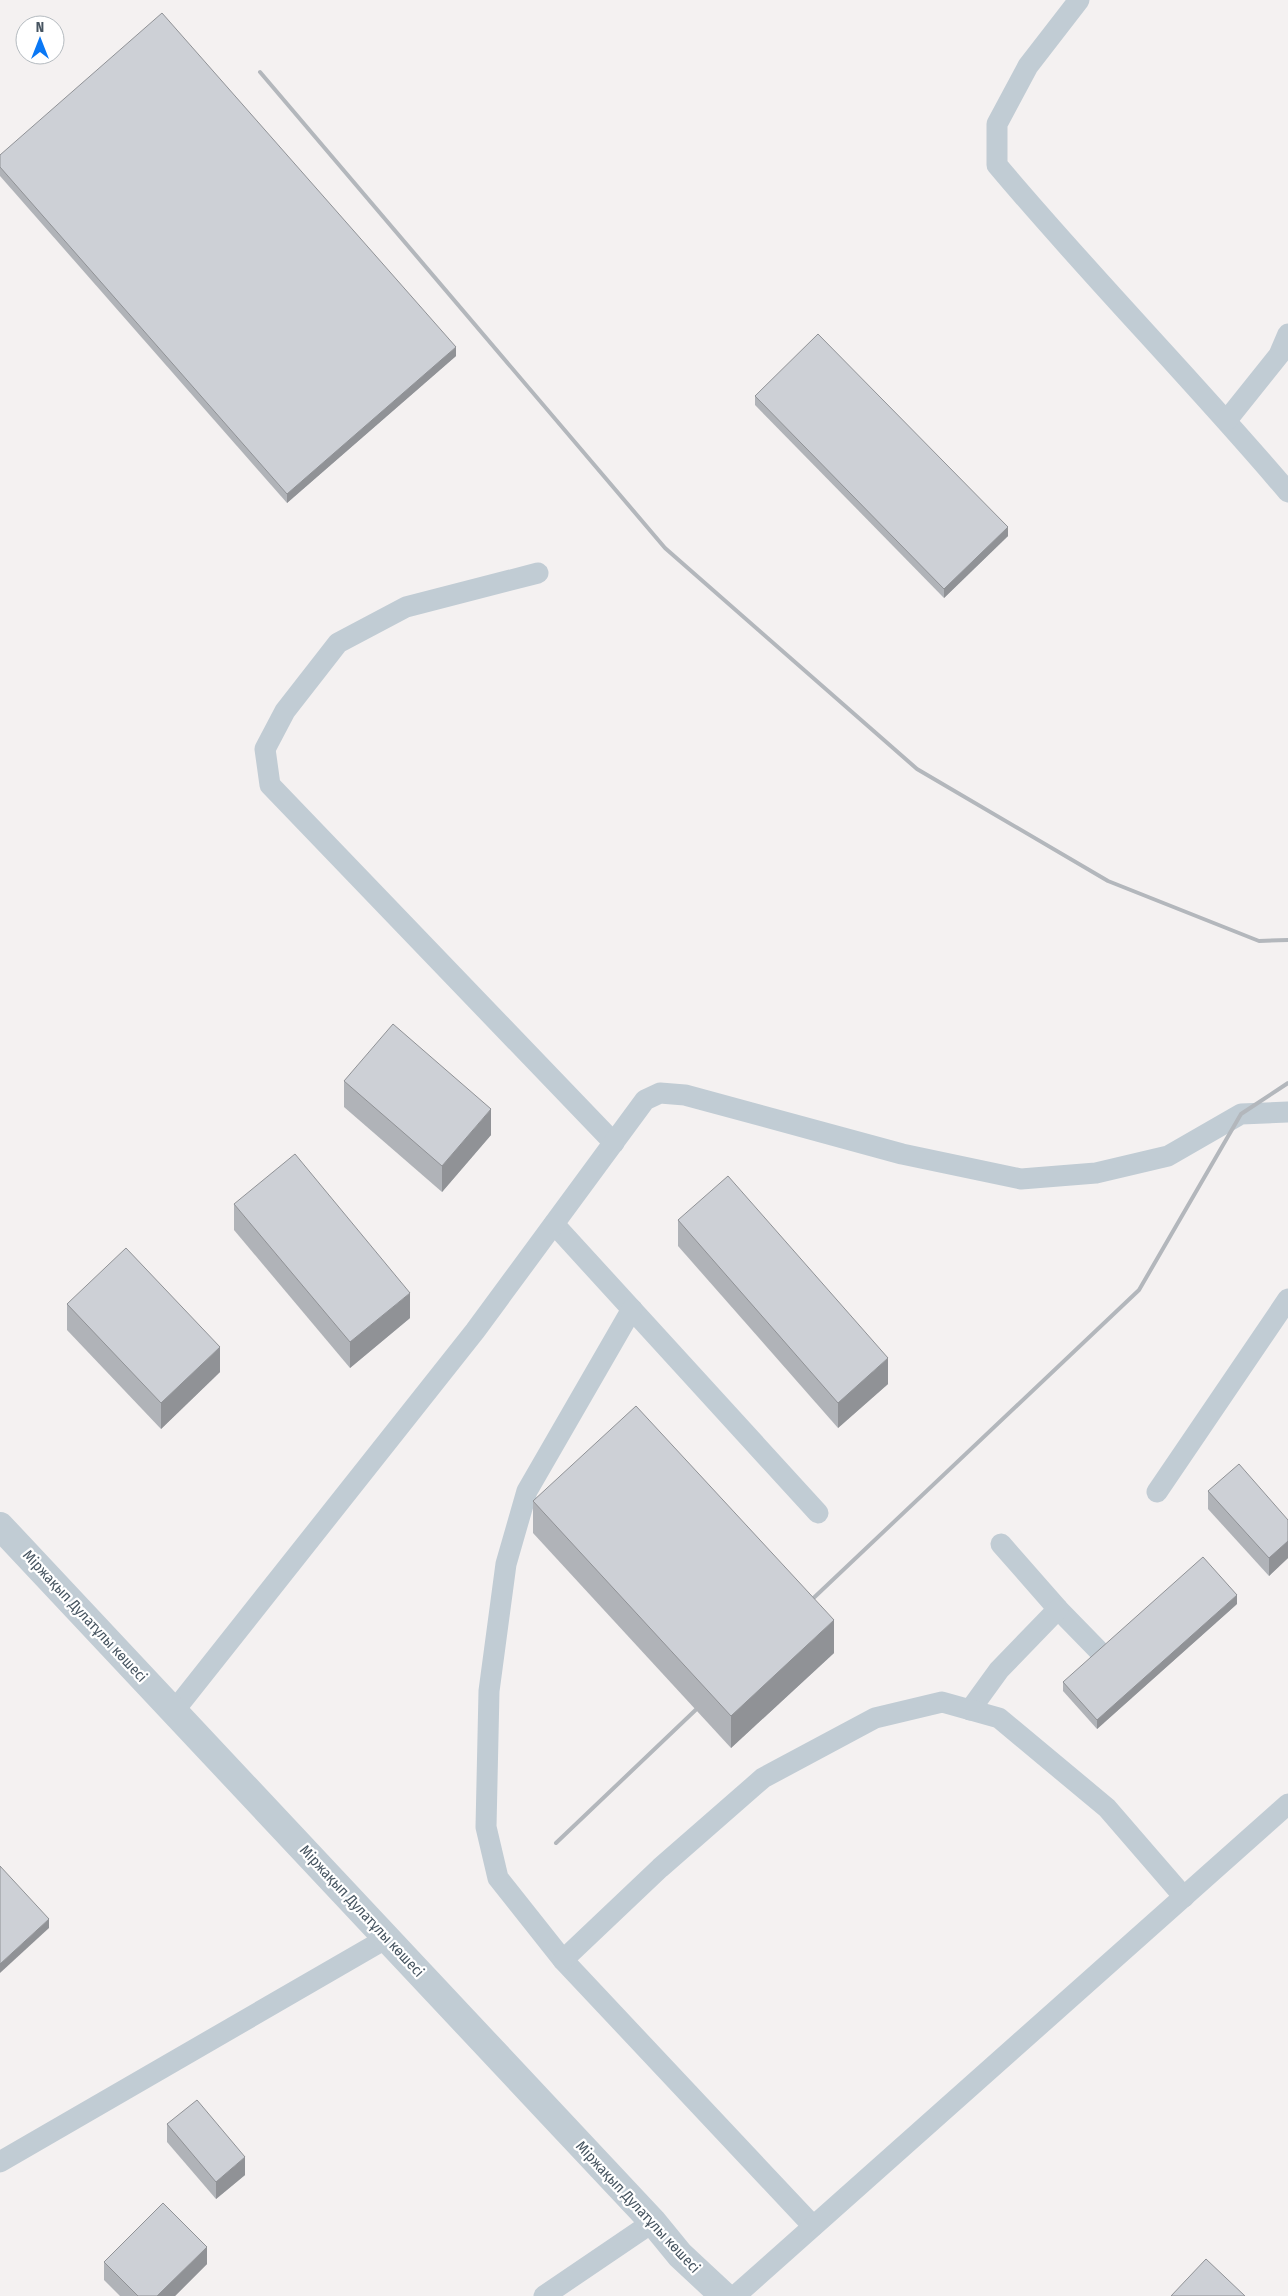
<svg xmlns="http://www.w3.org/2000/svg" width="1288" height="2296" viewBox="0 0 1288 2296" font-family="'Fira Sans Condensed',sans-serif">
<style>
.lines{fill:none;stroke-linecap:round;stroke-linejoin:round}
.lane{stroke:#c1ccd4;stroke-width:21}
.street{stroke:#c1ccd4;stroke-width:28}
.rail{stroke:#b3b7bc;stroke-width:4}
.wall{fill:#b0b3b8}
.shaded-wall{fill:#909296}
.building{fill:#cdd0d6;stroke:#909296}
.labels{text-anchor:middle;stroke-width:4.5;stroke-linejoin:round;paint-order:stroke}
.street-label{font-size:15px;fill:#475561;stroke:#fff}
</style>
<rect width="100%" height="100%" fill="#f4f1f1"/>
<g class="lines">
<g class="lane">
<path d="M1079,0L1028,66L997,124V165C1091,277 1194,381 1288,492"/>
<polyline points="1227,420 1279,355 1288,334"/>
<polyline points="538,573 406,607 338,643 285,711 265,749 270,785 614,1143"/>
<polyline points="554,1224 818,1513"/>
<polyline points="632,1309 527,1491 506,1564 489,1691 486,1827 498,1878 563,1960 813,2226"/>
<polyline points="1157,1492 1288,1299"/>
<polyline points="1001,1544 1058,1609 1098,1650"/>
<polyline points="970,1710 999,1670 1058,1609"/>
<polyline points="174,1711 475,1331 645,1100 660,1093 685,1095 902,1154 1021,1179 1096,1173 1168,1156 1241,1114 1288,1112"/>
<polyline points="563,1960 660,1868 763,1778 875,1718 942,1702 999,1718 1107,1808 1184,1897"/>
<polyline points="0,2162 387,1938"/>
<polyline points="544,2296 653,2222"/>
<polyline points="735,2296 1288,1804"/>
</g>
<polyline class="street" points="0,1526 653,2222 680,2255 724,2296"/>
<g class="rail">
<polyline points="260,72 665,548 917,769 1108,881 1259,941 1288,940"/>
<polyline points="803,1608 1139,1290 1241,1114 1288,1083"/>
<polyline points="556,1843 705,1701"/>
</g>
</g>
<g class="wall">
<polygon points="0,155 456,356 287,503 0,176"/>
<polygon points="755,396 1008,536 944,598 755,405"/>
<polygon points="344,1081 491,1135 442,1192 344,1107"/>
<polygon points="234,1204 410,1318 350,1368 234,1230"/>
<polygon points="678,1220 888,1384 838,1428 678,1246"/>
<polygon points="67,1304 220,1372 161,1429 67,1330"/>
<polygon points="1208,1491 1288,1520 1288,1558 1269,1576 1208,1509"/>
<polygon points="533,1501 834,1653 731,1748 533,1533"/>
<polygon points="1237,1604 1097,1729 1063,1691 1063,1682"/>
<polygon points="167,2124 245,2175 216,2199 167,2142"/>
<polygon points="104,2262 207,2264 175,2296 120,2296 104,2280"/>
</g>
<g class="shaded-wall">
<polygon points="456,347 456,356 287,503 287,494"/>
<polygon points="1008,527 1008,536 944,598 944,589"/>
<polygon points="491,1109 491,1135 442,1192 442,1166"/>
<polygon points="410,1293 410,1318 350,1368 350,1342"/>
<polygon points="220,1347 220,1372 161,1429 161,1403"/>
<polygon points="888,1358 888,1384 838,1428 838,1403"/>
<polygon points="1288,1541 1288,1558 1269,1576 1269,1558"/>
<polygon points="1237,1595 1237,1604 1097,1729 1097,1720"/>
<polygon points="834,1620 834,1653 731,1748 731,1716"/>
<polygon points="49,1919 49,1928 0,1973 0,1964"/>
<polygon points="245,2157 245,2175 216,2199 216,2182"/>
<polygon points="207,2247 207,2264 175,2296 157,2296"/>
</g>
<g class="building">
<polygon points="162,13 456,347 287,494 0,167 0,155"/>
<polygon points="818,334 1008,527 944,589 755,396"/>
<polygon points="393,1024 491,1109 442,1166 344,1081"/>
<polygon points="295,1154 410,1293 350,1342 234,1204"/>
<polygon points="728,1176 888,1358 838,1403 678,1220"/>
<polygon points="126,1248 220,1347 161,1403 67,1304"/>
<polygon points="636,1406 834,1620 731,1716 533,1501"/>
<polygon points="1239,1464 1288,1520 1288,1541 1269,1558 1208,1491"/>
<polygon points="1203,1557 1237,1595 1097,1720 1063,1682"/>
<polygon points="0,1866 49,1919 0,1964"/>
<polygon points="197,2100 245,2157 216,2182 167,2124"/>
<polygon points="163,2203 207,2247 157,2296 138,2296 104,2262"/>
<polygon points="1206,2259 1245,2296 1171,2296"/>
</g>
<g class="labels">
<g class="street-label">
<text transform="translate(85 1616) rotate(47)" y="5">Міржақып Дулатұлы көшесі</text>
<text transform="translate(362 1911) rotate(47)" y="5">Міржақып Дулатұлы көшесі</text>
<text transform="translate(638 2207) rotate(47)" y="5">Міржақып Дулатұлы көшесі</text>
</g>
</g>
<g transform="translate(40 40)"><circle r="24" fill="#ffffff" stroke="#b5bbc0"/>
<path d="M0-4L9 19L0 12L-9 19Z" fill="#0a78f5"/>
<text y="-8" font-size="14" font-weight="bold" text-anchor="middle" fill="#475561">N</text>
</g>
</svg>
